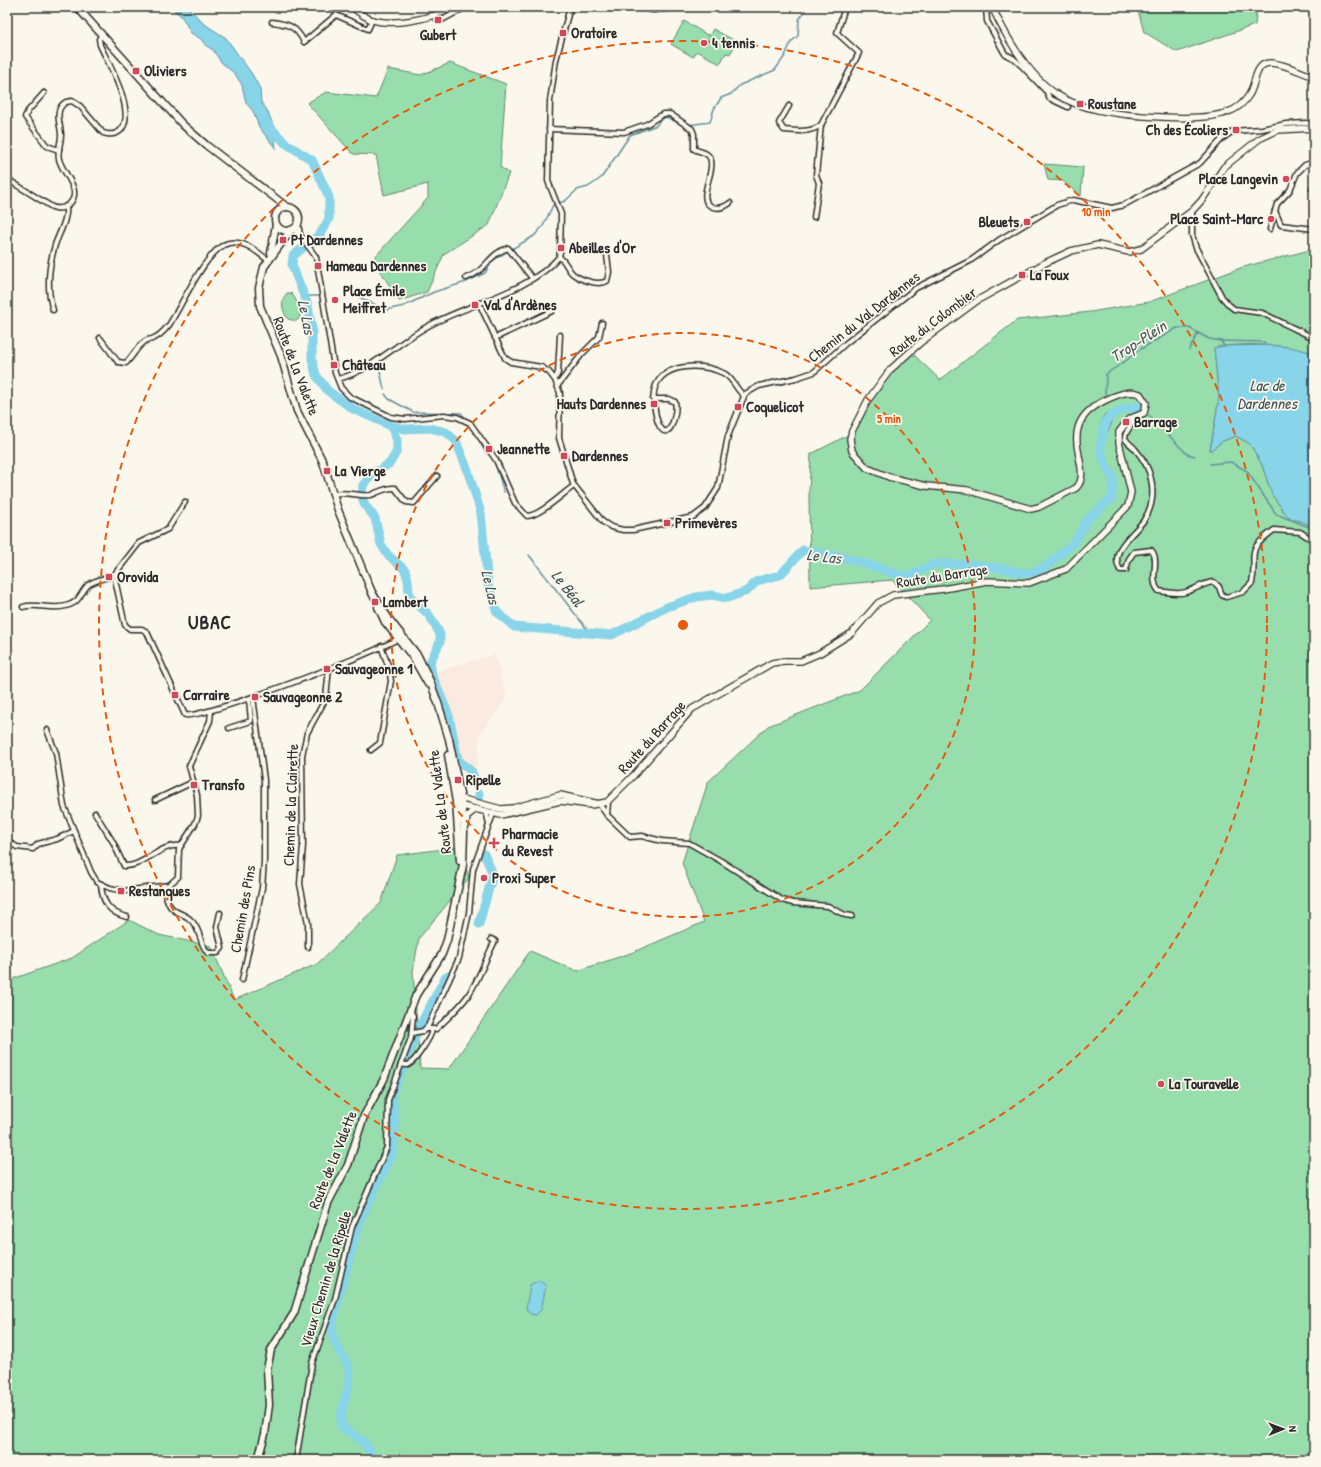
<svg xmlns="http://www.w3.org/2000/svg" width="1321" height="1467" viewBox="0 0 1321 1467" font-family="'Patrick Hand',sans-serif">
<style>
.built{fill:#fbeadf}
.green{fill:#98deac;stroke:#62846c}
.water{fill:#88d4e8;stroke:#63909c}
.lines{fill:none;stroke-linecap:round;stroke-linejoin:round}
.stream{stroke:#63909c;stroke-width:1.5}
.river{stroke:#88d4e8;stroke-width:9}
.street-casing{stroke:#2b2b2b;stroke-width:7}
.secondary-casing{stroke:#2b2b2b;stroke-width:8}
.primary-casing{stroke:#2b2b2b;stroke-width:9}
.street{stroke:#fbf7ec;stroke-width:4}
.secondary{stroke:#fbf7ec;stroke-width:5.5}
.primary{stroke:#fbf7ec;stroke-width:6}
.ring{fill:none;stroke:#e8590c;stroke-width:2;stroke-dasharray:7 5}
.poi-dot{fill:#d1495b;stroke:#fbf7ec;stroke-width:1.5}
.labels{text-anchor:middle;stroke-width:3.5;stroke-linejoin:round;paint-order:stroke}
.poi-label{font-size:15px;font-weight:bold;fill:#2b2b2b;stroke:#fbf7ec;text-anchor:start}
.street-label{font-size:15px;fill:#2b2b2b;stroke:#fbf7ec}
.water-label{font-size:16px;font-style:italic;fill:#42555a;stroke:#fbf7ec}
.district-label{font-size:19px;font-weight:bold;letter-spacing:1px;fill:#2b2b2b;stroke:#fbf7ec}
.centre{fill:#e8590c;stroke:#fbf7ec;stroke-width:2}
.ring-label{font-size:12px;text-anchor:middle;font-weight:bold;fill:#e8590c;stroke:#fbf7ec;stroke-width:3.5;stroke-linejoin:round;paint-order:stroke}
</style>
<rect width="100%" height="100%" fill="#fbf7ec"/>
<filter id="ink" filterUnits="userSpaceOnUse"><feTurbulence type="fractalNoise" baseFrequency=".025" numOctaves="2"/><feDisplacementMap in="SourceGraphic" scale="8" xChannelSelector="R" yChannelSelector="G"/><feConvolveMatrix kernelMatrix="1 2 1 2 8 2 1 2 1" color-interpolation-filters="sRGB"/></filter>
<g filter="url(#ink)">
<polygon class="built" points="495,654 507,697 480,735 476,773 459,758 455,729 435,672"/>
<g class="green">
<polygon points="1137,7 1257,7 1255,25 1177,52 1144,32"/>
<polygon points="684,21 709,36 713,29 737,42 730,54 726,53 720,64 697,51 693,57 671,44"/>
<polygon points="450,63 506,84 500,167 509,173 489,225 444,254 427,292 399,301 373,259 428,198 428,184 384,195 376,155 353,154 307,103 326,92 376,98 388,69 421,75"/>
<polygon points="1044,164 1083,167 1081,196 1063,181 1048,180"/>
<polygon points="1309,186 1314,186 1314,219 1312,218 1310,210 1312,204 1312,191 1309,191"/>
<path d="M1314,249V354C1291,344 1239,342 1214,348L1219,398L1210,450L1223,441L1236,436L1250,444L1262,465L1272,495L1288,517L1314,526V1460H7V981L72,958L129,920L159,935L211,946L234,1000L317,964L381,903L397,855L460,847L469,878L419,938L413,971L420,1068L449,1069L530,951L577,971L631,953L704,922L682,863L708,782L768,726L860,690L930,620L892,580L810,587L809,492L811,454L852,433L870,397L911,352L940,380L1017,320L1090,312L1149,302L1243,267Z"/>
<path d="M287,293H291C296,298 301,310 300,318L296,321L288,319C282,311 280,301 287,293Z"/>
</g>
<g class="water">
<polygon points="171,7 188,7 203,23 226,38 252,74 260,89 261,102 267,110 274,127 276,149 259,127 253,111 246,103 242,85 235,74 221,62 213,50 205,45 201,39 191,33 182,17"/>
<path d="M1223,346C1253,346 1286,342 1314,354V526L1288,517L1272,495L1262,465L1250,444L1236,436L1223,441L1210,451L1219,398L1214,348Z"/>
<path d="M1108,413C1115,418 1111,428 1106,433H1103C1098,426 1101,420 1105,414Z"/>
<polygon points="539,1280 546,1286 541,1310 536,1315 530,1314 526,1309 530,1285"/>
</g>
<g class="lines">
<g class="stream">
<polyline points="688,125 710,122 714,109 721,98 731,94 740,85 775,70 785,56 791,42 798,36 799,20 807,7"/>
<polyline points="351,293 386,310 404,306 434,292 466,282 485,273 493,260 534,236 543,226 553,205 565,201 577,190 588,187 597,181 602,177 630,135 657,125 659,121 666,117 683,125"/>
<polyline points="304,296 322,296"/>
<polyline points="1221,341 1265,342"/>
<polyline points="1189,350 1198,333"/>
<polyline points="378,362 384,389"/>
<polyline points="385,394 389,399 413,412 461,413 468,421"/>
<polyline points="1105,397 1106,374 1127,360 1134,353 1177,328 1189,328 1209,339 1221,341 1224,346"/>
<polyline points="1149,415 1187,454 1195,456"/>
<polyline points="473,430 486,453"/>
<polyline points="1210,464 1231,462 1247,471 1276,514 1314,529"/>
<polyline points="496,466 504,492"/>
<polyline points="529,555 590,633"/>
</g>
<g class="river">
<path d="M266,122L285,143L312,160L329,197V219L320,234L293,256L292,265L308,306L312,328V359L316,375L328,391L353,409L391,426L405,429L430,428L446,432L456,441L468,471L481,513L488,585L497,612L514,627L612,635L667,607L696,597L712,595L727,598L747,591L757,581L780,575L803,550C823,553 843,556 863,563C878,568 892,573 907,577L934,564H967L1007,569L1017,572L1031,573L1044,568L1074,543L1087,520L1112,498L1113,478L1105,464L1100,448L1105,422L1111,415L1125,409L1142,406"/>
<polyline points="391,426 397,440 397,451 390,463 372,475 363,485 362,496 364,504 375,518 381,544 387,554 405,570 408,580 409,593 413,600 429,615 440,634 440,642 430,662 432,675 449,716 458,760 472,772 476,783"/>
<polyline points="479,794 479,800"/>
<polyline points="479,924 493,874 484,854"/>
<polyline points="393,1151 395,1125 392,1094 420,1025 445,978 448,976"/>
<polyline points="338,1299 360,1220 393,1153"/>
<path d="M337,1304C331,1327 328,1332 341,1354C344,1359 348,1364 349,1371C351,1390 339,1406 341,1426L364,1442L374,1460"/>
</g>
<g class="street-casing">
<g id="street">
<polyline points="635,7 653,10 691,7"/>
<polyline points="986,7 987,21 1005,54 1013,58 1024,68 1045,90"/>
<polyline points="434,16 438,20 442,20 466,7"/>
<path d="M272,22C288,24 296,26 304,42L336,15L368,29L372,20"/>
<polyline points="1046,89 1049,98 1068,107"/>
<polyline points="44,93 28,111 25,117 47,146 59,150"/>
<path d="M789,106L779,123L784,130C796,131 810,133 821,125"/>
<path d="M549,129L624,132L647,124L663,114H670L692,129L694,134V149C699,152 708,152 710,158C717,171 694,201 713,207C720,209 725,207 730,203"/>
<polyline points="1312,152 1314,151"/>
<path d="M7,179L52,207C57,209 62,209 67,206C86,192 62,174 59,159C57,151 61,143 61,135C61,127 57,119 59,111C60,106 63,104 66,102L72,101L80,106L103,133C109,135 115,135 120,131C138,114 108,63 100,45L99,39L102,34"/>
<polyline points="1192,211 1192,235 1196,248 1222,297 1229,305 1234,309 1262,313 1314,338"/>
<polyline points="1275,211 1281,225 1314,229"/>
<polyline points="814,217 819,183 816,175 821,125 859,53 837,33 845,7"/>
<polyline points="298,223 300,235"/>
<path d="M292,229L300,235L316,257L335,373L341,388L350,397L391,417L405,419L444,415L457,417L470,423L496,460L515,503L527,516C540,516 563,493 574,486"/>
<polyline points="1270,229 1277,204 1290,190 1297,173 1305,165 1314,162"/>
<path d="M559,257C566,261 567,269 573,274C581,280 598,286 607,281L609,272L607,255"/>
<path d="M466,278C487,271 488,254 508,248L532,278"/>
<polyline points="479,303 505,358 511,362 541,367 549,372 555,380 560,393 559,438 573,484 603,522 611,527 623,530 633,530 693,517 705,508 718,488 728,436 745,394 759,386 796,378 814,372 846,343 916,288 970,261 999,240 1057,205 1073,200 1112,208 1124,205 1200,163 1222,139 1233,131 1262,129 1286,124 1307,123 1314,127"/>
<path d="M53,310C46,289 49,265 55,245C59,233 68,219 66,206"/>
<path d="M100,338L118,362L126,363C133,356 137,347 144,342C147,339 149,340 152,339C158,337 165,330 169,325C181,307 207,247 229,243C245,240 257,252 268,260"/>
<polyline points="495,338 552,311"/>
<path d="M338,379C373,370 399,341 430,325C468,304 531,291 559,257L560,252L561,214L548,181L550,101L556,60L570,7"/>
<polyline points="555,379 558,373 560,335"/>
<polyline points="558,385 582,354 599,337 602,323"/>
<path d="M653,399H669L675,402C678,412 669,445 659,425C656,419 655,411 654,404C648,363 699,360 725,374C733,379 736,389 743,395"/>
<path d="M1134,417C1134,425 1125,430 1125,438C1127,443 1132,445 1135,449C1142,457 1149,469 1151,479C1154,493 1152,508 1144,520C1135,534 1108,550 1120,570H1126L1129,559L1134,552L1151,550C1161,560 1148,580 1159,591C1168,592 1177,595 1186,592C1196,589 1203,583 1214,582L1219,587L1222,595L1226,597L1243,592L1252,583C1258,552 1243,553 1274,530L1300,532L1314,541"/>
<path d="M333,494C345,491 365,497 371,495C379,492 386,487 395,488L406,502L414,503L437,476"/>
<path d="M185,502L168,529L139,543L114,575L125,625L130,629H142L147,632L185,715C200,720 381,651 399,638"/>
<path d="M23,607C35,603 52,610 66,606C81,602 79,594 88,585C94,580 107,578 114,575"/>
<polyline points="229,728 251,721 249,699"/>
<polyline points="47,730 56,753 64,806 91,872 97,882 110,888 124,891 169,885 178,877 179,849 195,824 198,816 197,795 189,766 210,721 211,711"/>
<polyline points="371,750 380,743 391,681 389,668 381,646"/>
<polyline points="155,800 193,782"/>
<polyline points="599,804 607,815 608,802"/>
<polyline points="486,810 489,825 494,812"/>
<path d="M95,813L113,842L124,866C142,868 161,843 180,846"/>
<polyline points="607,815 630,837 642,836 662,841 689,843 721,861 782,900 793,903 828,906 845,915 852,916"/>
<polyline points="7,841 17,847 33,849 38,844 57,839 74,831"/>
<path d="M101,884C102,902 109,913 127,917"/>
<path d="M165,886C167,922 185,906 196,927C201,936 201,946 208,953H218L222,948L217,927L220,913"/>
<polyline points="308,947 308,923 300,884 303,845 302,755 307,733 326,698 329,668"/>
<polyline points="242,980 262,888 264,861 264,780 253,697"/>
<path d="M426,1029H436C447,1019 461,1006 469,994C480,977 486,958 495,941L491,939"/>
<polyline points="412,1033 423,1031 428,1026 459,958 469,913 473,869 489,825"/>
<path d="M401,1064C404,1065 405,1065 408,1065C415,1062 431,1037 432,1030"/>
<polyline points="296,1460 312,1363 335,1299 352,1227 387,1147 388,1100 411,1038 413,1016 410,1010"/>
</g>
</g>
<g class="secondary-casing">
<g id="secondary">
<path d="M352,7C358,12 363,16 370,19C391,27 433,19 451,7"/>
<path d="M992,7C1007,39 1027,74 1056,94C1083,112 1131,116 1162,117C1181,118 1211,119 1228,112C1237,109 1244,103 1249,95C1256,85 1254,62 1271,63C1286,64 1300,72 1314,77"/>
<polyline points="459,802 463,799 501,809 513,808 560,795 599,804"/>
<path d="M460,803L462,806L501,815L560,801L591,805L607,802L633,776L692,709L772,663L784,661H801L820,653L852,633L878,603L893,595L943,589L987,581L1029,583L1066,569L1128,506L1131,492L1119,443V432L1129,419L1144,413L1146,403L1140,394C1129,390 1120,394 1110,398C1047,425 1097,468 1076,488L1039,507L1031,509L967,490L926,486L889,477L867,468L852,451L850,439L852,431L868,400L890,370L921,342L978,300L1045,263L1071,251L1098,245L1129,252L1141,249L1192,211L1202,200L1224,167L1259,139L1278,130L1314,128"/>
<polyline points="466,826 467,816 476,809"/>
</g>
</g>
<g class="primary-casing">
<g id="primary">
<polyline points="77,7 183,125 206,145 287,207"/>
<circle cx="287" cy="219" r="12"/>
<polyline points="291,230 264,267 259,288 260,306 281,356 297,411 323,462 338,510 373,595"/>
<polyline points="271,253 276,224"/>
<polyline points="378,607 385,622 412,656 428,684"/>
<polyline points="448,755 456,802 460,861"/>
<polyline points="258,1460 265,1434 269,1405 267,1369 271,1350 294,1313 328,1203 348,1165 364,1116 384,1079 416,995 442,954 447,940 463,865 464,832 461,799 449,739 438,703 430,681 418,656 389,619 371,591"/>
</g>
</g>
<use href="#street" class="street"/>
<use href="#secondary" class="secondary"/>
<use href="#primary" class="primary"/>
</g>
</g>
<g class="ring">
<circle cx="683" cy="625" r="292"/>
<circle cx="683" cy="625" r="584"/>
</g>
<g class="poi-dot">
<rect x="434" y="16" width="8" height="8" rx="2"/>
<rect x="559" y="29" width="8" height="8" rx="2"/>
<circle cx="704" cy="43" r="4"/>
<rect x="132" y="67" width="8" height="8" rx="2"/>
<rect x="1076" y="100" width="8" height="8" rx="2"/>
<rect x="1232" y="126" width="8" height="8" rx="2"/>
<circle cx="1286" cy="179" r="4"/>
<circle cx="1271" cy="219" r="4"/>
<rect x="1023" y="218" width="8" height="8" rx="2"/>
<rect x="279" y="236" width="8" height="8" rx="2"/>
<rect x="557" y="244" width="8" height="8" rx="2"/>
<rect x="314" y="262" width="8" height="8" rx="2"/>
<rect x="1018" y="271" width="8" height="8" rx="2"/>
<circle cx="335" cy="300" r="4"/>
<rect x="471" y="301" width="8" height="8" rx="2"/>
<rect x="330" y="361" width="8" height="8" rx="2"/>
<rect x="650" y="400" width="8" height="8" rx="2"/>
<rect x="734" y="403" width="8" height="8" rx="2"/>
<rect x="1122" y="418" width="8" height="8" rx="2"/>
<rect x="485" y="445" width="8" height="8" rx="2"/>
<rect x="560" y="452" width="8" height="8" rx="2"/>
<rect x="323" y="467" width="8" height="8" rx="2"/>
<rect x="663" y="519" width="8" height="8" rx="2"/>
<rect x="105" y="573" width="8" height="8" rx="2"/>
<rect x="371" y="598" width="8" height="8" rx="2"/>
<rect x="323" y="665" width="8" height="8" rx="2"/>
<rect x="171" y="691" width="8" height="8" rx="2"/>
<rect x="251" y="693" width="8" height="8" rx="2"/>
<rect x="454" y="776" width="8" height="8" rx="2"/>
<rect x="190" y="781" width="8" height="8" rx="2"/>
<path d="M492 837h4v4h4v4h-4v4h-4v-4h-4v-4h4z"/>
<circle cx="484" cy="878" r="4"/>
<rect x="117" y="887" width="8" height="8" rx="2"/>
<circle cx="1161" cy="1084" r="4"/>
</g>
<g class="labels">
<g class="poi-label">
<text x="571" y="38">Oratoire</text>
<text x="438" y="40" text-anchor="middle">Gubert</text>
<text x="712" y="48">4 tennis</text>
<text x="144" y="76">Oliviers</text>
<text x="1088" y="109">Roustane</text>
<text x="1228" y="135" text-anchor="end">Ch des Écoliers</text>
<text x="1278" y="184" text-anchor="end">Place Langevin</text>
<text x="1263" y="224" text-anchor="end">Place Saint-Marc</text>
<text x="1019" y="227" text-anchor="end">Bleuets</text>
<text x="291" y="245">Pt Dardennes</text>
<text x="569" y="253">Abeilles d'Or</text>
<text x="326" y="271">Hameau Dardennes</text>
<text x="1030" y="280">La Foux</text>
<text x="343" y="296">Place Émile<tspan x="343" dy="17">Meiffret</tspan></text>
<text x="483" y="310">Val d'Ardènes</text>
<text x="342" y="370">Château</text>
<text x="646" y="409" text-anchor="end">Hauts Dardennes</text>
<text x="746" y="412">Coquelicot</text>
<text x="1134" y="427">Barrage</text>
<text x="497" y="454">Jeannette</text>
<text x="572" y="461">Dardennes</text>
<text x="335" y="476">La Vierge</text>
<text x="675" y="528">Primevères</text>
<text x="117" y="582">Orovida</text>
<text x="383" y="607">Lambert</text>
<text x="335" y="674">Sauvageonne 1</text>
<text x="183" y="700">Carraire</text>
<text x="263" y="702">Sauvageonne 2</text>
<text x="466" y="785">Ripelle</text>
<text x="202" y="790">Transfo</text>
<text x="502" y="839">Pharmacie<tspan x="502" dy="17">du Revest</tspan></text>
<text x="492" y="883">Proxi Super</text>
<text x="129" y="896">Restanques</text>
<text x="1169" y="1089">La Touravelle</text>
</g>
<g class="street-label">
<text transform="translate(864 317) rotate(-38)" y="5">Chemin du Val Dardennes</text>
<text transform="translate(933 322) rotate(-37)" y="5">Route du Colombier</text>
<text transform="translate(296 366) rotate(69)" y="5">Route de La Valette</text>
<text transform="translate(942 576) rotate(-9)" y="5">Route du Barrage</text>
<text transform="translate(652 737) rotate(-48)" y="5">Route du Barrage</text>
<text transform="translate(440 802) rotate(-97)" y="5">Route de La Valette</text>
<text transform="translate(291 805) rotate(-88)" y="5">Chemin de la Clairette</text>
<text transform="translate(243 909) rotate(-80)" y="5">Chemin des Pins</text>
<text transform="translate(333 1160) rotate(-68)" y="5">Route de La Valette</text>
<text transform="translate(326 1279) rotate(-73)" y="5">Vieux Chemin de la Ripelle</text>
</g>
<g class="water-label">
<text transform="translate(307 317) rotate(79)" y="6">Le Las</text>
<text transform="translate(1138 341) rotate(-33)" y="6">Trop-Plein</text>
<text x="1267" y="391">Lac de<tspan x="1267" dy="18">Dardennes</tspan></text>
<text transform="translate(824 556) rotate(7)" y="6">Le Las</text>
<text transform="translate(491 587) rotate(77)" y="6">Le Las</text>
<text transform="translate(568 588) rotate(52)" y="6">Le Béal</text>
</g>
<g class="district-label">
<text x="210" y="629">UBAC</text>
</g>
</g>
<circle cx="683" cy="625" r="6" class="centre"/>
<g class="ring-label">
<text x="1096" y="216">10 min</text>
<text x="889" y="423">5 min</text>
</g>
<rect width="1321" height="1467" fill="none" stroke="#fbf7ec" stroke-width="24"/>
<rect x="12" y="12" width="1297" height="1443" fill="none" stroke="#2b2b2b" stroke-width="1.5" filter="url(#ink)"/>
<g transform="translate(1283 1429) rotate(89)" stroke="#fbf7ec" stroke-width="3" paint-order="stroke">
<path d="M0-3L7 15L0 10L-7 15Z" fill="#2b2b2b"/>
<text y="-6" font-size="11" font-weight="bold" text-anchor="middle" fill="#2b2b2b">N</text>
</g>
</svg>
